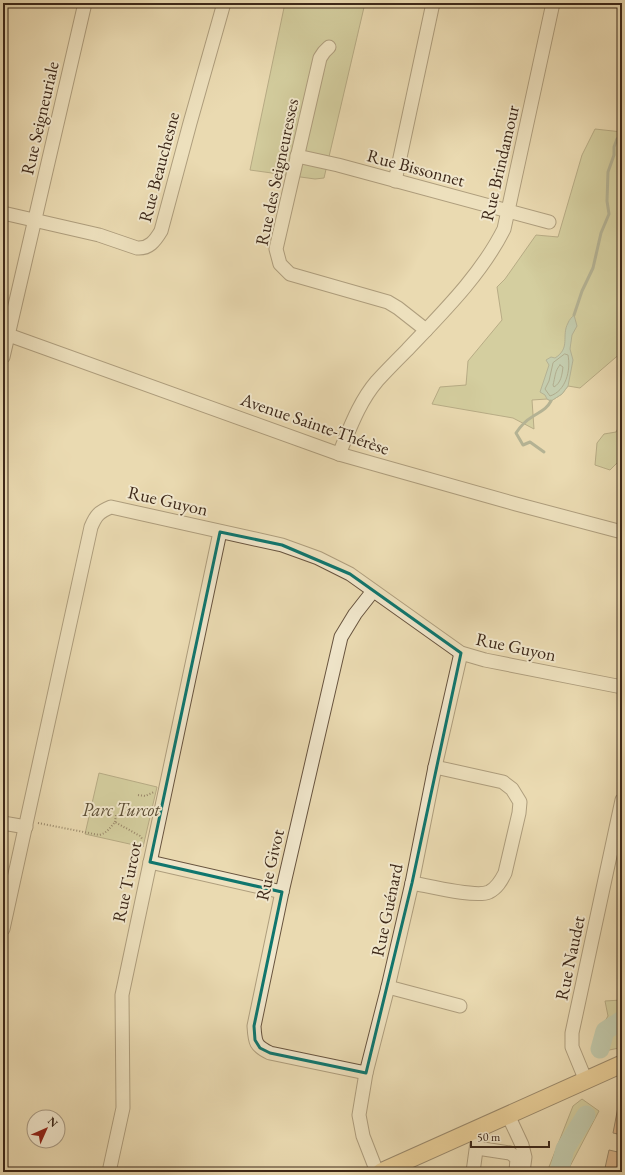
<svg xmlns="http://www.w3.org/2000/svg" width="625" height="1175" viewBox="0 0 625 1175" font-family="'EB Garamond',serif">
<style>
.green{fill:#bbbe89;stroke:#7c7351}
.water{fill:#98bbaa;stroke:#748070}
.lines{fill:none;stroke-linecap:round;stroke-linejoin:round}
.shore{stroke:#6a7262;stroke-width:1}
.stream{stroke:#748070;stroke-width:3}
.river{stroke:#98bbaa;stroke-width:19}
.building{fill:#cc9165;stroke:#3d2819}
.minor-casing{stroke:#68543f;stroke-width:15}
.major-casing{stroke:#3d2819;stroke-width:19}
.path{stroke:#3d2819;stroke-width:2;stroke-dasharray:1 2;stroke-linecap:butt}
.minor{stroke:#f1e7cc;stroke-width:13}
.major{stroke:#e5bd78;stroke-width:17}
.marked{fill:none;stroke:#0f766e;stroke-width:3;stroke-linejoin:round}
.labels{text-anchor:middle;stroke-width:4;stroke-linejoin:round;paint-order:stroke}
.street-label{font-size:18px;fill:#3d2819;stroke:#f1e7cc}
.park-label{font-size:18px;font-style:italic;fill:#5c4e35;stroke:#f1e7cc}
</style>
<rect width="100%" height="100%" fill="#eadab1"/>
<filter id="stains"><feTurbulence type="fractalNoise" baseFrequency=".005" numOctaves="4"/><feColorMatrix values="0 0 0 0 .2 0 0 0 0 .09 0 0 0 0 .02 0 0 0 .5 -.17"/></filter>
<radialGradient id="worn" r=".72"><stop offset=".6" stop-color="#630" stop-opacity="0"/><stop offset="1" stop-color="#630" stop-opacity=".3"/></radialGradient>
<g class="green">
<polygon points="285,3 365,3 324,178 315,179 250,170"/>
<polygon points="595,129 622,132 622,352 580,388 568,386 562,394 551,401 547,399 532,400 534,429 513,418 432,404 440,387 466,385 468,361 502,320 497,287 505,279 536,235 558,237 582,155"/>
<polygon points="622,421 622,458 610,470 595,465 597,443 604,434 616,432"/>
<polygon points="99,773 157,787 143,847 85,834"/>
<polygon points="622,1000 622,1043 619,1048 595,1053 594,1040 608,1016 605,1001"/>
<polygon points="582,1099 599,1111 567,1172 547,1172 573,1106"/>
</g>
<path class="water" d="M574,315L577,326L572,335L570,349L573,360L568,386L562,394L551,401L547,399L545,395L540,392L549,365L546,360L551,357L555,358C571,348 561,336 568,323C569,320 572,317 574,315Z"/>
<g class="lines">
<g class="shore">
<path d="M565,354L568,355C571,370 566,391 550,396L545,389L549,381L553,363Z"/>
<path d="M560,365L563,367C562,375 561,383 554,387L553,385C555,378 555,370 560,365Z"/>
</g>
<g class="stream">
<polyline points="574,315 582,291 593,268 601,233 609,214 607,201 608,172 614,155 614,147 617,139 622,134"/>
<path d="M544,452L530,442L523,445L516,433C520,427 525,421 532,417C541,411 546,410 551,401"/>
</g>
<g class="river">
<polyline points="600,1049 605,1031 622,1020"/>
<polyline points="559,1172 565,1149 586,1115"/>
</g>
</g>
<g class="building">
<polygon points="618,1107 622,1107 622,1135 613,1133"/>
<polygon points="609,1150 622,1153 619,1172 605,1168"/>
</g>
<g class="lines">
<g class="minor-casing">
<g id="minor">
<polyline points="329,47 324,52 320,58 276,249 280,264 290,274 388,302 398,308 426,330"/>
<polyline points="297,156 338,165 549,222"/>
<polyline points="395,181 433,3"/>
<path d="M3,213L99,235L137,248C149,249 155,241 161,231L190,123L224,3"/>
<polyline points="3,333 339,454 516,504 622,532"/>
<polyline points="3,357 85,3"/>
<path d="M339,454C350,428 359,402 377,381C387,370 397,360 407,350C442,313 481,275 504,229L553,3"/>
<polyline points="3,823 26,827"/>
<polyline points="150,862 282,892"/>
<path d="M412,883C429,886 476,898 489,892C497,888 501,881 505,873L519,813L520,802L512,789L503,782L435,767"/>
<path d="M3,929L91,527C96,515 99,512 111,507L282,545L318,558L350,574L461,653L485,660L622,687"/>
<polyline points="388,987 460,1006"/>
<path d="M366,1073L270,1053C255,1046 255,1042 254,1026L282,892L341,637L355,614L373,591"/>
<polyline points="586,1081 572,1047 572,1033 622,800"/>
<polyline points="508,1115 522,1145 525,1157 523,1172"/>
<polyline points="477,1148 510,1153 517,1158 516,1172"/>
<polyline points="109,1172 123,1108 122,995 220,532"/>
<polyline points="377,1172 363,1136 359,1115 366,1073 388,987 412,883 435,767 461,653"/>
<polyline points="473,1172 479,1128"/>
</g>
</g>
<g class="major-casing">
<polyline id="major" points="381,1172 622,1064"/>
</g>
<g class="path">
<polyline points="138,795 145,796 154,792"/>
<polyline points="115,822 116,815"/>
<path d="M38,823L99,835C107,833 110,828 115,822L140,836L143,840"/>
</g>
<use href="#minor" class="minor"/>
<use href="#major" class="major"/>
</g>
<path d="M0 0H625V1175H0ZM220,532L282,545L350,574L461,653L412,883L366,1073L270,1053L260,1048L255,1040L254,1026L282,892L150,862Z" fill="#eadab1" fill-opacity=".55" fill-rule="evenodd"/>
<path class="marked" d="M220,532L282,545L350,574L461,653L412,883L366,1073L270,1053L260,1048L255,1040L254,1026L282,892L150,862Z"/>
<g class="labels">
<g class="street-label">
<text transform="translate(40 118) rotate(-77)" y="6">Rue Seigneuriale</text>
<text transform="translate(500 163) rotate(-77)" y="6">Rue Brindamour</text>
<text transform="translate(159 167) rotate(-75)" y="6">Rue Beauchesne</text>
<text transform="translate(416 168) rotate(15)" y="6">Rue Bissonnet</text>
<text transform="translate(277 172) rotate(-78)" y="6">Rue des Seigneuresses</text>
<text transform="translate(315 424) rotate(19)" y="6">Avenue Sainte-Thérèse</text>
<text transform="translate(168 501) rotate(13)" y="6">Rue Guyon</text>
<text transform="translate(516 647) rotate(12)" y="6">Rue Guyon</text>
<text transform="translate(270 865) rotate(-77)" y="6">Rue Givot</text>
<text transform="translate(127 882) rotate(-78)" y="6">Rue Turcot</text>
<text transform="translate(387 910) rotate(-78)" y="6">Rue Guénard</text>
<text transform="translate(570 958) rotate(-78)" y="6">Rue Naudet</text>
</g>
<g class="park-label">
<text x="121" y="816">Parc Turcot</text>
</g>
</g>
<rect width="625" height="1175" fill="none" stroke="#eadab1" stroke-width="16"/>
<rect x="4" y="4" width="617" height="1167" fill="none" stroke="#3d2819" stroke-width="2"/>
<rect x="8" y="8" width="609" height="1159" fill="none" stroke="#3d2819"/>
<g transform="translate(46 1129) rotate(45)"><circle r="19" fill="#f1e7cc" stroke="#a99b84"/>
<path d="M0-3L7 15L0 10L-7 15Z" fill="#8f2418"/>
<text y="-6" font-size="11" font-weight="bold" text-anchor="middle" fill="#3d2819">N</text>
</g>
<path d="M471 1141v6h78v-6" fill="none" stroke="#3d2819" stroke-width="2"/>
<text x="477" y="1141" font-size="12" fill="#3d2819" stroke="#f1e7cc" stroke-width="3" paint-order="stroke">50 m</text>
<rect width="100%" height="100%" filter="url(#stains)"/>
<rect width="100%" height="100%" fill="url(#worn)"/>
</svg>
